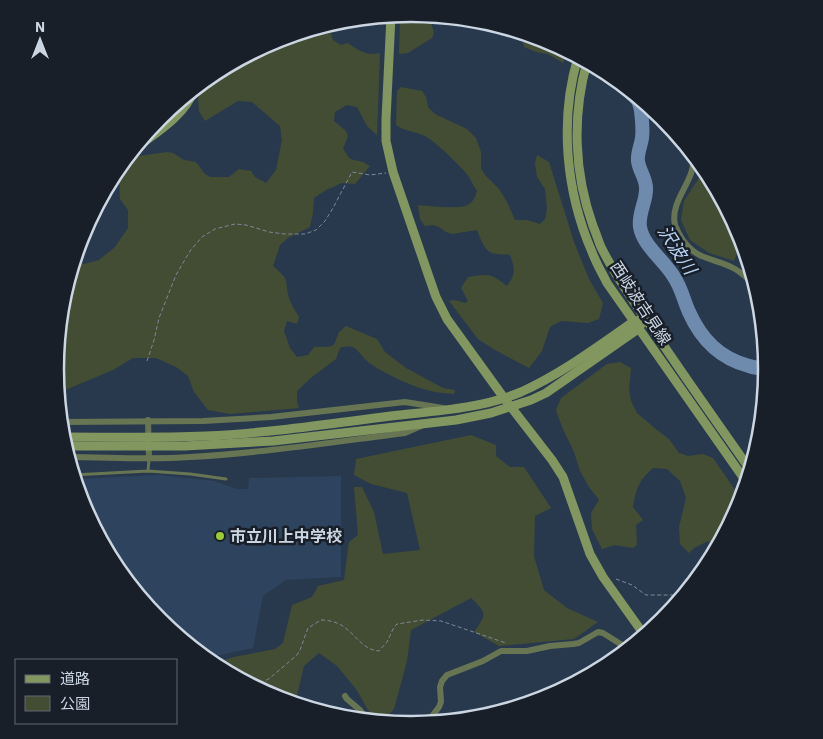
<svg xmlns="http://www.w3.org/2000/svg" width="823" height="739" viewBox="0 0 823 739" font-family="'IBM Plex Sans','Noto Sans JP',sans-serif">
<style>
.built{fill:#2e435d}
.green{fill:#434d34}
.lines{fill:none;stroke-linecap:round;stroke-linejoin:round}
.river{stroke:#6e8aad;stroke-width:14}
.path{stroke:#7b8999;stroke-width:1;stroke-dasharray:4 2.5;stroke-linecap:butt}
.lane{stroke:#687552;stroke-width:3}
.street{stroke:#687552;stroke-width:6}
.secondary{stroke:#82975f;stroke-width:9}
.poi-dot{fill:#9cca31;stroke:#181f29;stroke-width:2}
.labels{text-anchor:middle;stroke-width:5;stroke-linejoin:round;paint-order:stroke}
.street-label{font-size:16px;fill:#cbd6e2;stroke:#181f29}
.poi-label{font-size:16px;font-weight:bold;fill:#cbd6e2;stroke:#181f29;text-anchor:start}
.water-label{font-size:18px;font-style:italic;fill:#b8d3f5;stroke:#181f29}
.rim{fill:none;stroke:#cbd6e2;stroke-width:2.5}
</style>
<rect width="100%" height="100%" fill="#28394d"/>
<polygon class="built" points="159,475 215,481 237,489 248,489 249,478 341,476 341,577 286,580 263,596 253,648 211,657 204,657 160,621 116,567 83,505 75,479"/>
<g class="green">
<polygon points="412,14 444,17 430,19 434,33 432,38 408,53 399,54 400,19 403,15"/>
<path d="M328,25L333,40L341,45L348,43C359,51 366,56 380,53L377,135L367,126L357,107L347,105L335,112L334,121L346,131L348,136L343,149L350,159L363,162L370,166L355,184L342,183L326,190L314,198L313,213L310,227L288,238L280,245L273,266C291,281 284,279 289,298C291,305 296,311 299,317L297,324L287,321L284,331L290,348L297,357L308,355L314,347H328L334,345L339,332L346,326L377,339L385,352L406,368L443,388L455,390L454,394C447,393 439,393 431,391C413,387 387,375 371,364C358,356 359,342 340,348L336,359L312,377L297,391V402L299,408L230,414L208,410L194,392L188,376L176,367L156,358H133L113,370L58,393L56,369L63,300L74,262L84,264L99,260L115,247L128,228V210L120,199L119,179L122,168L139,156L167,152L173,153L184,160L196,162L205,174L210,177H229L239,169L251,171L255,177L266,183L276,170L282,140L280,126L252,102L238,101L205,121L199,111L198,98L204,82L214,74L276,41Z"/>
<polygon points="521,33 548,41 567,51 563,63 548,54 536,52 524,47"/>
<path d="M401,87L422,91L426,97L428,107L435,114L467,129L476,138L481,152V168L485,175L499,189L507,202L515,220H527L540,224L545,219L547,209L545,189L537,177L535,163L537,155L549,162L574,242L589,279L603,303L599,319L588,323L561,321L550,327L542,351L529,368L495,350L478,339L449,301L455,300L465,303L468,301L461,288L468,277C489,274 490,273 507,286C516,274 515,269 510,255C505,254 502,255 498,254C485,254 481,240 477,230L452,234L446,232L439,227L433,225L425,226L420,219L418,205C427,206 457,209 465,206C472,204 475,198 477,191C474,187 472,182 469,177C463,168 435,141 425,136C415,131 406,132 396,125L397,91Z"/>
<polygon points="703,167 707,172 740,234 745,249 738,251 734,261 709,253 690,240 681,220 684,201 699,178"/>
<path d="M620,362L631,368L629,390L631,401L637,413L657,430L669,439L679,453L688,456L703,454L713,458L742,500L740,506L717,548L708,541L694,548L689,553L680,544L679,527L686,498L680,481L667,469L653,468C639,480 636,489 633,507L643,520L636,525L637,545L633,548L615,545L602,549L592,529L591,513L599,500L589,487L580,471L574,452L562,427L556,410L561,398L607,364Z"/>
<path d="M471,435L496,445V456L510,467H524L551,508L535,516L534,556L544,590L567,608L598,622L574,639L499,646L474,632C486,614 488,614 471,598L411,630L407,661L394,709L381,722H375L356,689L337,666L319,653L304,666L295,704L275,698L212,664L234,657L275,649L283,643L292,605L312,597L318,586L344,580L349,542L358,535L354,487H362L374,512L383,554L420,550L407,493L371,484L354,475L356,459Z"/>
</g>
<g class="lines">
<path class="river" d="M622,84C626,90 635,96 638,101C642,107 643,131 642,138C641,146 637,153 638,161C639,171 647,179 646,190C646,202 638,214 640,227C643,246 665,261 674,277C681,287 684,301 689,312C701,339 719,358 749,366C755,368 761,368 767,370"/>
<g class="path">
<polyline points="147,361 154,340 159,318 176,275 190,251 202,237 215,229 235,224 246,225 269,232 285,234 305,234 316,230 325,221 333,208 352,172 370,175 386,173"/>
<polyline points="616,579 632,585 646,595 685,595"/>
<path d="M255,687L270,678L297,655L300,650L308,628L321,620C328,620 338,622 344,627C356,635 363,650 379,651L387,642L394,627L397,624L423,620L441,621L506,643"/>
</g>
<g class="lane">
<polyline points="148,471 149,459"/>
<polyline points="73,475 148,471 190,474 226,479"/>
</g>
<g class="street">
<polyline points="679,137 680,139"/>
<path d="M688,148C689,151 691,153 692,155C699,178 669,199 675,225C677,230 679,234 682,239C698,262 714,257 735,269C742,273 749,280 756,286"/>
<polyline points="148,420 149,458"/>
<polyline points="61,422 203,421 271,417 405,402 443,408"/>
<path d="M68,457C108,457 149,460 190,457C262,453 334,442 405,433L421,426"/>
<polyline points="345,696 347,699 360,710 368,721"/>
<polyline points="426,724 439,707 441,702 440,687 442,681 447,675 483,661 501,651 527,651 550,646 573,644 579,643 598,632 603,633 622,645 631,647"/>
</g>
<g class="secondary">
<polyline points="391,16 386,119 386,141 393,172 428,274 436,297 447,319 504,398 552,460 563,477 590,554 603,577 645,636"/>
<path d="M578,57C559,120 566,192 592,252C596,263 602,273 607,283L747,483"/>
<path d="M587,62C572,116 574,173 593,226C596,233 598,240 601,247C618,281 641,312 662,343C691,386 721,428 751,471"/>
<path d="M133,150C154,134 185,116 194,90"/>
<path d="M62,437C110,437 158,438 206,436C268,433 330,424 391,416C434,411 480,409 521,392C561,374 597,347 633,322L645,318"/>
<polyline points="65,446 185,446 273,441 456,420 491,413 531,400 546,393 638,329 645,318"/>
</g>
</g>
<circle class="poi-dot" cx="220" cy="536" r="5"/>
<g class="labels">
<g class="street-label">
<text transform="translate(641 303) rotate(57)" y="6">西岐波吉見線</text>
</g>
<g class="poi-label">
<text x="230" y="542">市立川上中学校</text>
</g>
<g class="water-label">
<text transform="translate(677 250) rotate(57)" y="6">沢波川</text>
</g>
</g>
<path d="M0 0H823V739H0ZM64 369a347 347 0 1 1 694 0a347 347 0 1 1-694 0Z" fill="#181f29" fill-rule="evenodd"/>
<path class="rim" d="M64 369a347 347 0 1 1 694 0a347 347 0 1 1-694 0Z"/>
<rect x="15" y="659" width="162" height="65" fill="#181f29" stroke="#606873"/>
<rect x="25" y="675" width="25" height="8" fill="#82975f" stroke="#606873"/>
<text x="60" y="684" font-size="15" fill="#cbd6e2">道路</text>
<rect x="25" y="696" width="25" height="15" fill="#434d34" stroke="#606873"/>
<text x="60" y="709" font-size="15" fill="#cbd6e2">公園</text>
<g transform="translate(40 40)" stroke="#181f29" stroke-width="4" paint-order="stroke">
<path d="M0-4L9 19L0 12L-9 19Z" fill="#cbd6e2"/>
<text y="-8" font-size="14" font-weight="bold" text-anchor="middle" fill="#cbd6e2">N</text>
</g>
</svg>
